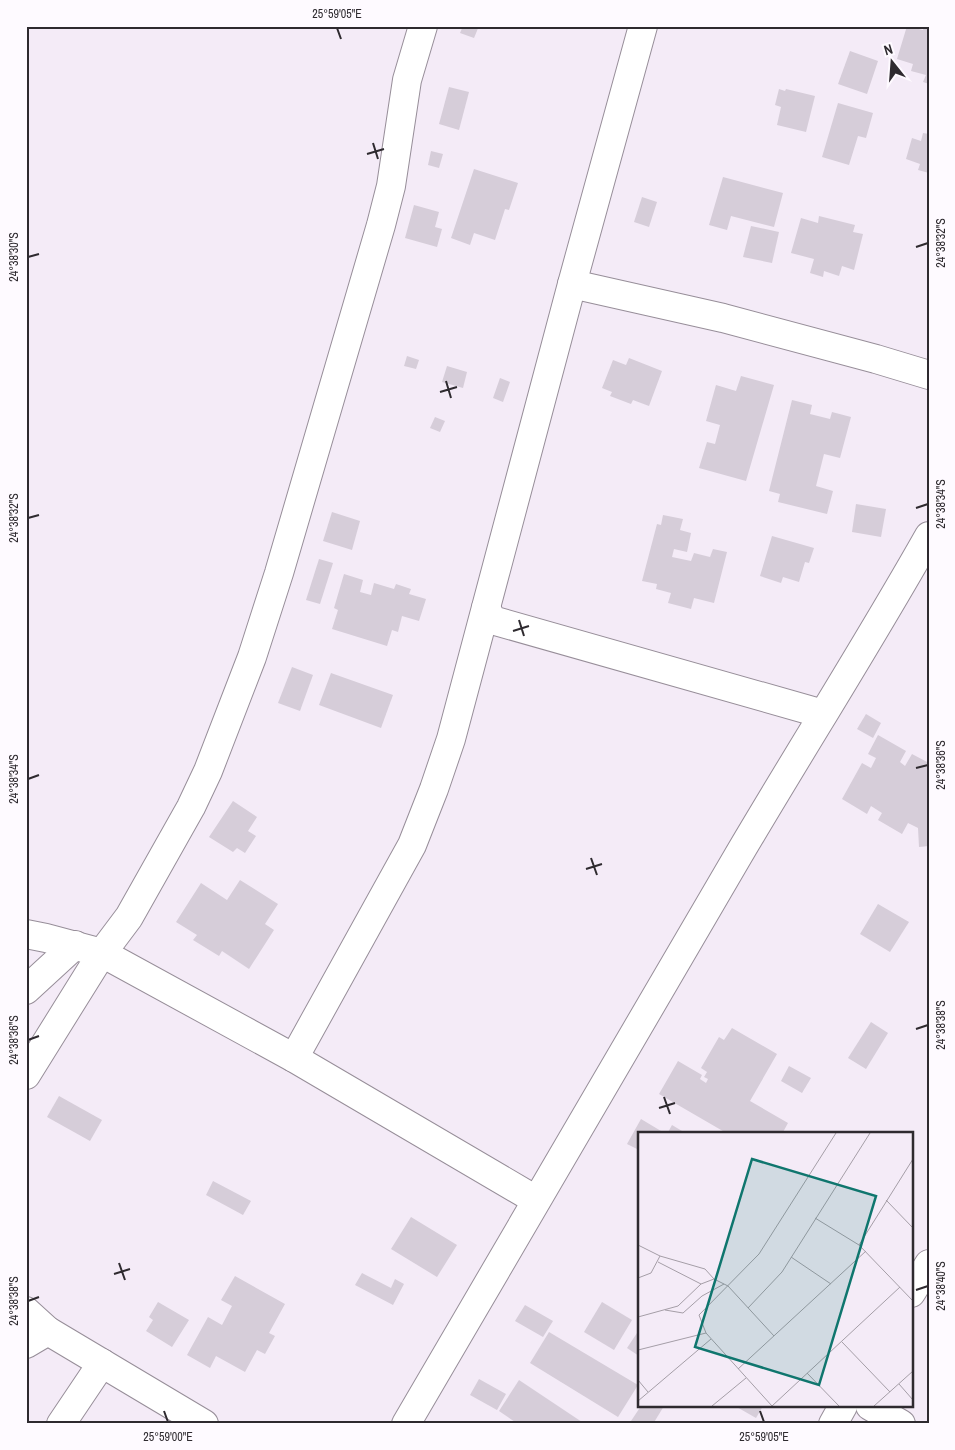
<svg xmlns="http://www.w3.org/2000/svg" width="955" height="1450" viewBox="0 0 955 1450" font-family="'Archivo Narrow',sans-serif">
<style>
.building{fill:#d6cdd9}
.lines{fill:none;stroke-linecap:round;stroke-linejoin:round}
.minor-casing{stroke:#978e99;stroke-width:30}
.minor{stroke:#fff;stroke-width:28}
.ticks{fill:none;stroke:#2e2a2f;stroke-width:2}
.inset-road{fill:none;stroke:#a59ea7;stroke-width:1}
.view{fill:#0f766e;fill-opacity:0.15;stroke:#0f766e;stroke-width:2.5}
.inset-edge{fill:none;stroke:#2e2a2f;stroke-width:2.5}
.neatline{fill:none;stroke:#2e2a2f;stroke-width:2}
.ticks-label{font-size:12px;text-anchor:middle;fill:#2e2a2f}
</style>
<rect width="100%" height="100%" fill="#f4ebf7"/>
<g class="building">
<polygon points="463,26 479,26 474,38 460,33"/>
<polygon points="907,26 923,30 924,26 929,26 929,84 923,82 926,75 911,71 913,64 897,59"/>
<polygon points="850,51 878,61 867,94 838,84"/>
<polygon points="449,87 469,92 459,130 439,124"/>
<polygon points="779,89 785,91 786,89 815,96 806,132 777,125 781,107 775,105"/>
<polygon points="838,103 873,113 866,138 858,136 849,165 822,157"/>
<polygon points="923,133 929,134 929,173 918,170 920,164 906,159 912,138 921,141"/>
<polygon points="431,151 443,154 439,168 428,165"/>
<polygon points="474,169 518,183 509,210 505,209 495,240 474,233 470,245 451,238"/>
<polygon points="723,177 783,193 774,227 731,216 727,230 709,225"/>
<polygon points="642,197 657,202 649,227 634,222"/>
<polygon points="414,205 439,212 435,227 442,229 437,247 405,238"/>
<polygon points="819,216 855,225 853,232 863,234 854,270 842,266 839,276 824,271 823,277 810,273 814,259 791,253 801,218 818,223"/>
<polygon points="751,226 779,232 772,263 743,257"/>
<polygon points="407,356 419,360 416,369 404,366"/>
<polygon points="629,358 662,371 649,406 633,400 631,404 610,396 612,392 602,388 613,360 626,365"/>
<polygon points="447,366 467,372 463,388 442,382"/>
<polygon points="741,376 774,385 746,481 699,468 707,442 715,444 720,425 706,421 716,385 736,391"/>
<polygon points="500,378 510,382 503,402 493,398"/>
<polygon points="792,400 812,405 810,414 830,419 832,412 851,417 840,458 824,454 816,486 833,491 827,514 778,502 780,494 769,491"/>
<polygon points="435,417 445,421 440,432 430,428"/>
<polygon points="856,504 886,509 881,537 852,532"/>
<polygon points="332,512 360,521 352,550 323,541"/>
<polygon points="663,515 683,519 680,530 691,533 687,552 674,549 672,557 691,561 694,553 710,557 713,549 727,552 714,603 694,598 691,609 668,603 671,593 656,589 657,584 642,581 657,524 661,525"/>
<polygon points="772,536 814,548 809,563 805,562 799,582 783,577 781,583 760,576"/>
<polygon points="319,559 333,563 320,604 306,600"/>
<polygon points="344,574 363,580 360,592 371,595 374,583 394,589 396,584 411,589 409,594 426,599 419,621 402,616 398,632 392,630 387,646 332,629 338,610 334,608"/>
<polygon points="292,667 313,675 300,711 278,703"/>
<polygon points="331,673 393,695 381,728 319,705"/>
<polygon points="866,714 881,723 873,738 857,729"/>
<polygon points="878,735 906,751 900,762 905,766 912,754 929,763 929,846 919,847 918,828 908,823 902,834 878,820 882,813 871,806 867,814 842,799 862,763 871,768 876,758 868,754"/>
<polygon points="233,801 257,817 248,831 256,836 245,853 237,848 233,852 209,837"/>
<polygon points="240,880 278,904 265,924 274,930 249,969 222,951 219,956 193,940 197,935 176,922 201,883 227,900"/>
<polygon points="878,904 909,922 890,952 860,934"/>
<polygon points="871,1022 888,1033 866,1069 848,1058"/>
<polygon points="732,1028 777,1054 750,1101 788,1123 782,1134 728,1134 659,1094 678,1061 702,1075 700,1079 706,1083 708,1079 704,1077 707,1072 701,1068 719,1037 724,1040"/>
<polygon points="789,1066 811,1078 802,1093 781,1081"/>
<polygon points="59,1096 102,1120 90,1141 47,1117"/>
<polygon points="641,1119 666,1134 639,1134 639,1150 627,1144"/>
<polygon points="672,1125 687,1134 667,1134"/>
<polygon points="213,1181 251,1201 243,1215 206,1195"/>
<polygon points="411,1217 457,1245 437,1277 391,1249"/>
<polygon points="362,1273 391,1288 395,1279 404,1284 393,1305 355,1285"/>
<polygon points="235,1276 285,1304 269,1333 275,1336 265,1354 257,1350 245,1372 216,1356 210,1368 187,1355 208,1317 222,1325 232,1306 221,1300"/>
<polygon points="158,1302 189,1320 172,1347 146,1331 153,1320 149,1317"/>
<polygon points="602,1302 632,1320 614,1350 584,1332"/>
<polygon points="525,1305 553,1321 543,1337 515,1321"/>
<polygon points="639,1330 639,1356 627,1348"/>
<polygon points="549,1332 638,1385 618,1417 530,1363"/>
<polygon points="479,1379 506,1394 497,1410 470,1395"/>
<polygon points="519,1380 585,1424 518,1424 499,1411"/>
<polygon points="641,1406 664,1406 653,1424 629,1424"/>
<polygon points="735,1406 763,1406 756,1418"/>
</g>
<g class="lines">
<g class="minor-casing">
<g id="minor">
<polyline points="572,284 723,318 876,359 929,375"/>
<polyline points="486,608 492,620 823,714"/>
<polyline points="26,934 46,938 102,953 294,1058 536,1200"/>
<polyline points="26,990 75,945"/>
<polyline points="294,1058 412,845 434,789 451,739 572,284 643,26"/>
<polyline points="26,1075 102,953 129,917 191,807 208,771 252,657 279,573 381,225 391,186 407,80 423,26"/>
<polyline points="911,1293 929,1264"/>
<polyline points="26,1311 48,1331 204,1424"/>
<polyline points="26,1344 48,1331"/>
<polyline points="870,1406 901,1424"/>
<polyline points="61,1424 102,1363"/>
<path d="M406,1424C517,1235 626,1045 738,856C801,749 868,644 929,536"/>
<polyline points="833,1424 843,1406"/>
</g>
</g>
<use href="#minor" class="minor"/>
</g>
<path class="ticks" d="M337,28L341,39M373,143L378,159M367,154L384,149M916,247L928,243M28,257L39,254M446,381L451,398M440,392L457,387M916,508L928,504M28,518L39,515M519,620L524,636M513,631L529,626M916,768L928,765M28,779L39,775M591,858L597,875M586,869L602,864M916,1029L928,1025M28,1040L39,1036M664,1097L670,1114M659,1108L675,1103M119,1263L125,1280M114,1274L130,1269M916,1290L928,1286M28,1301L39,1297M164,1411L168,1422M760,1411L764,1422"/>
<g transform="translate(638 1132)">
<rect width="275" height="275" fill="#f4ebf7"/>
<path class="inset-road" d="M248,68L275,96M177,86L221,113L275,169M0,113L22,124L13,141L0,146M221,113L275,27M22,124L67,137L76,147M153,125L193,152M20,130L63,152M110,176L144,140L232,1M27,178L45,181L64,164L86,152M0,185L40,174L63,152L76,147L90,154L136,204M204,210L252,260M0,218L68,201M100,237L228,119M169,241L201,274M0,248L10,260M261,252L275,268M0,269L73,207M74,274L108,246M134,274L68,201L61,183L121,122L198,1M134,274L262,155M236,274L275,239"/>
<path class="view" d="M114,27L238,64L181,253L57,215Z"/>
<rect width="275" height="275" class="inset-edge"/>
</g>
<rect width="955" height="1450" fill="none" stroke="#fefaff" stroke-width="55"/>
<g transform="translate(892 62) rotate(343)" stroke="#fefaff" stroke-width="4" paint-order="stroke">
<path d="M0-4L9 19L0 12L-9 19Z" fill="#2e2a2f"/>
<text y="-8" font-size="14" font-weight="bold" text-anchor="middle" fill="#2e2a2f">N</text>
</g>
<rect x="28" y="28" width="900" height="1394" class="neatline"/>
<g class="ticks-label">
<text x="337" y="18">25°59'05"E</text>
<text transform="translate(941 243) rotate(-90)" y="4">24°38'32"S</text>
<text transform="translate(14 257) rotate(-90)" y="4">24°38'30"S</text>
<text transform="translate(941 504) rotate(-90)" y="4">24°38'34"S</text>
<text transform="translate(14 518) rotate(-90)" y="4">24°38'32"S</text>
<text transform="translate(941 765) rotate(-90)" y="4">24°38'36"S</text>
<text transform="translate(14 779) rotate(-90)" y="4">24°38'34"S</text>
<text transform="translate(941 1025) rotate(-90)" y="4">24°38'38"S</text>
<text transform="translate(14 1040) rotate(-90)" y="4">24°38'36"S</text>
<text transform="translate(941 1286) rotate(-90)" y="4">24°38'40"S</text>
<text transform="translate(14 1301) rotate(-90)" y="4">24°38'38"S</text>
<text x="168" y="1441">25°59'00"E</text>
<text x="764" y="1441">25°59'05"E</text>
</g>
</svg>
